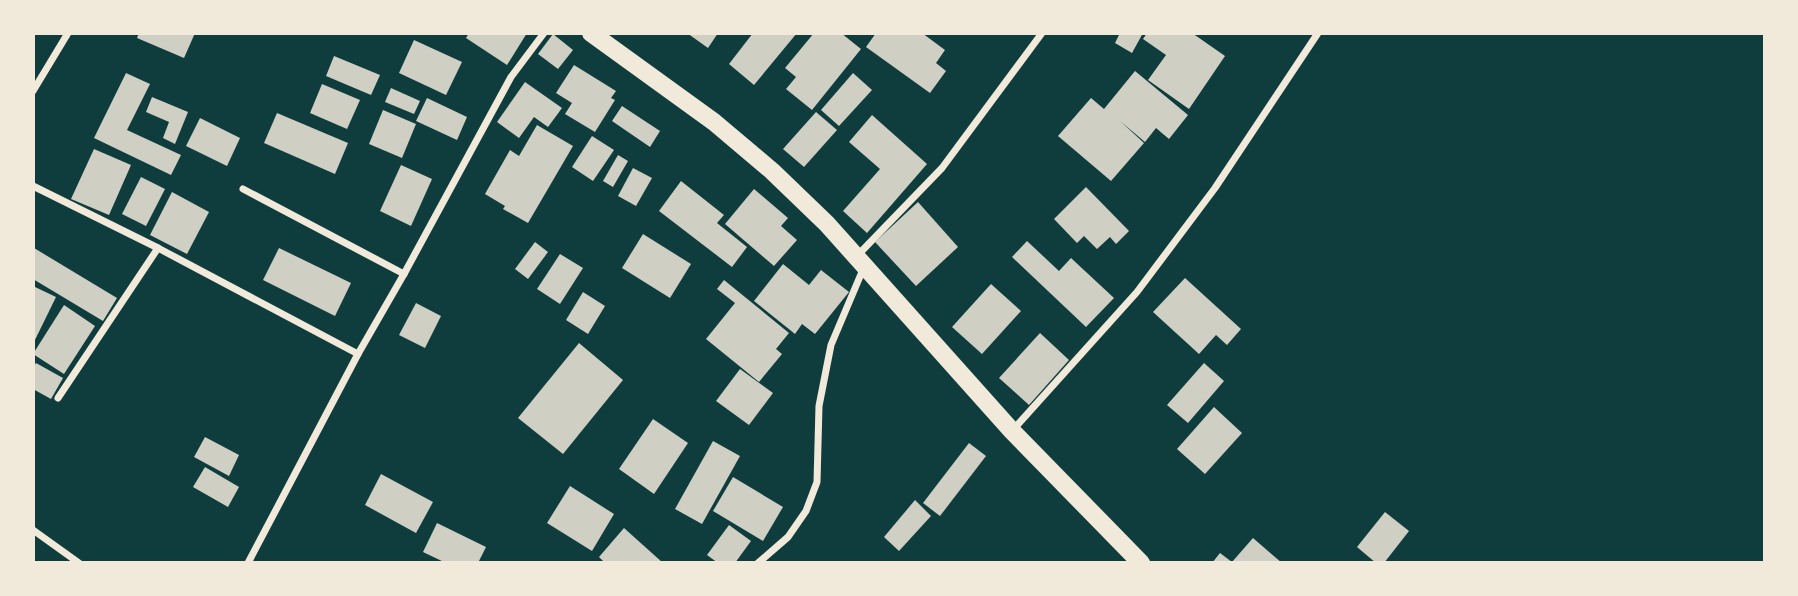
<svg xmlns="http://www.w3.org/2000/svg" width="1798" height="596" viewBox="0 0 1798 596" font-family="'Varela Round',sans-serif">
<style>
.building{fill:#cfcfc3}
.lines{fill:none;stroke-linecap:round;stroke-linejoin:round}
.minor{stroke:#f1e9da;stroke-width:7}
.primary{stroke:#f1e9da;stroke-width:18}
</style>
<rect width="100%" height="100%" fill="#0f3d3e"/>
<g class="building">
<polygon points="139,33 195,33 184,58 137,38"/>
<polygon points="469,33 527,33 507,65 466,38"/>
<polygon points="687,33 718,33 708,48"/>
<polygon points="753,33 797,33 754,85 729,64"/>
<polygon points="814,33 841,33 861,49 812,110 786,89 796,77 785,68"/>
<polygon points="876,33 922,33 945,50 936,63 946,71 930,93 866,47"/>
<polygon points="1120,33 1143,33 1132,53 1115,43"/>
<polygon points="1147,33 1192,33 1225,56 1189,109 1148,80 1166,55 1143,39"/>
<polygon points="553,34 573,50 558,69 538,54"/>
<polygon points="414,40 462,62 446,95 399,73"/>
<polygon points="334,56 380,75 371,95 326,76"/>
<polygon points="574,65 616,91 611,98 615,100 595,132 565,114 572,103 556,93"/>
<polygon points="1135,71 1188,115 1169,139 1156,128 1145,142 1120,121 1144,143 1111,181 1058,136 1091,98 1104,109"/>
<polygon points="126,73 150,84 127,130 181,155 171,175 94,138"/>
<polygon points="853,73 872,90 839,126 821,110"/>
<polygon points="525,82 562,108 548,127 534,117 519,138 497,122"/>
<polygon points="322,84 360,100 347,129 310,113"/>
<polygon points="391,88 420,101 414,114 385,102"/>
<polygon points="152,97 188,112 175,144 163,138 169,122 146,112"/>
<polygon points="427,98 467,117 457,140 416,121"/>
<polygon points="622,106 660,131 650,147 612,121"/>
<polygon points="383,110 416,124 402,158 369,144"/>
<polygon points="816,112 837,130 804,167 783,149"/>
<polygon points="277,113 348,143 335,174 264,143"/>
<polygon points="872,115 927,164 867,233 843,211 880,169 849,142"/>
<polygon points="200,118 240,138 227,166 186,146"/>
<polygon points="537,125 573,146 528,223 503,209 505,206 485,194 510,150 519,156"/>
<polygon points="592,136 614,150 593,181 572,167"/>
<polygon points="94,149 131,165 109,215 71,199"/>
<polygon points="618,155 628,161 613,187 603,181"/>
<polygon points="401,165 432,179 411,226 380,211"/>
<polygon points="633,168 652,178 636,206 618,196"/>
<polygon points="141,177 165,189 146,226 122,214"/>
<polygon points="681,181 724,215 717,223 747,247 732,267 659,211"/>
<polygon points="1086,187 1129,231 1116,244 1110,237 1097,249 1084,236 1077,243 1054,219"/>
<polygon points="754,189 788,218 781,226 797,240 774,266 725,224"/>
<polygon points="172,192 209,212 187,254 150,235"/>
<polygon points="918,202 958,247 916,286 875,242"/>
<polygon points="643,234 691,264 670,298 622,268"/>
<polygon points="1027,241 1059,271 1071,258 1114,298 1086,327 1012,257"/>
<polygon points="535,242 548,252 528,279 515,269"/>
<polygon points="34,248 117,298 103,321 33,279"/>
<polygon points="279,248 351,283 335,316 263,280"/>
<polygon points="560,254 583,268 560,304 537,289"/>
<polygon points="783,264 809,285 821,270 849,292 815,334 802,324 795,334 754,301"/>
<polygon points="1185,278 1241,329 1227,345 1216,335 1199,354 1153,312"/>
<polygon points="724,280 789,333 776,349 782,354 759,382 706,339 735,303 717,289"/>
<polygon points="991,284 1021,311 982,354 952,327"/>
<polygon points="33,286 56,297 33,344"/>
<polygon points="583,292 605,306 588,334 566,320"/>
<polygon points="416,303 441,316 425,348 399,335"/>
<polygon points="64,305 95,326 64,374 33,354"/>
<polygon points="1040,333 1069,360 1029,405 999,378"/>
<polygon points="579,343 623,380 563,454 518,418"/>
<polygon points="36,363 63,378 51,399 33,389 33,368"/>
<polygon points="1204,363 1224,381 1188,423 1167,405"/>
<polygon points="740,369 773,393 749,425 716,401"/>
<polygon points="1214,407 1242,433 1205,474 1177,449"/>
<polygon points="653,419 688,443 654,494 619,469"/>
<polygon points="205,437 239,455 229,476 194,457"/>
<polygon points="713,441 740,456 702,524 675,509"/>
<polygon points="969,443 986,456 940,516 923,503"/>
<polygon points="205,467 239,487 228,507 193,487"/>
<polygon points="381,474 433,502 416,533 365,505"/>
<polygon points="733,477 783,507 763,541 713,511"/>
<polygon points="570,486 614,514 592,551 547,523"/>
<polygon points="915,500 931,516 899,551 884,537"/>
<polygon points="1385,512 1409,531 1384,563 1376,563 1357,547"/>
<polygon points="437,523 486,547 478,563 446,563 423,552"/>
<polygon points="729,525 751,541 735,563 718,563 707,555"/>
<polygon points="624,528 663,563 605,563 599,557"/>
<polygon points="1253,538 1282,563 1212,563 1220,553 1232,562"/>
</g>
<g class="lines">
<g class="minor">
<polyline points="33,91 68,33"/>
<polyline points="33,186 158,248 358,354"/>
<polyline points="243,189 404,274"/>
<polyline points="856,257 942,168 1042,33"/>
<polyline points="58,398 158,248"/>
<polyline points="1012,431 1137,292 1215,188 1318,33"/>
<polyline points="33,530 79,563"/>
<polyline points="248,563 358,354 404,274 511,77 544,33"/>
<polyline points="758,563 788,537 806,511 817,482 819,406 831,345 864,267"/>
</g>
<polyline class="primary" points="591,33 714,122 772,171 827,224 1012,431 1141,563"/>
</g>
<rect width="1798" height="596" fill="none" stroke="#f1e9da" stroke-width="70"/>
</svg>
